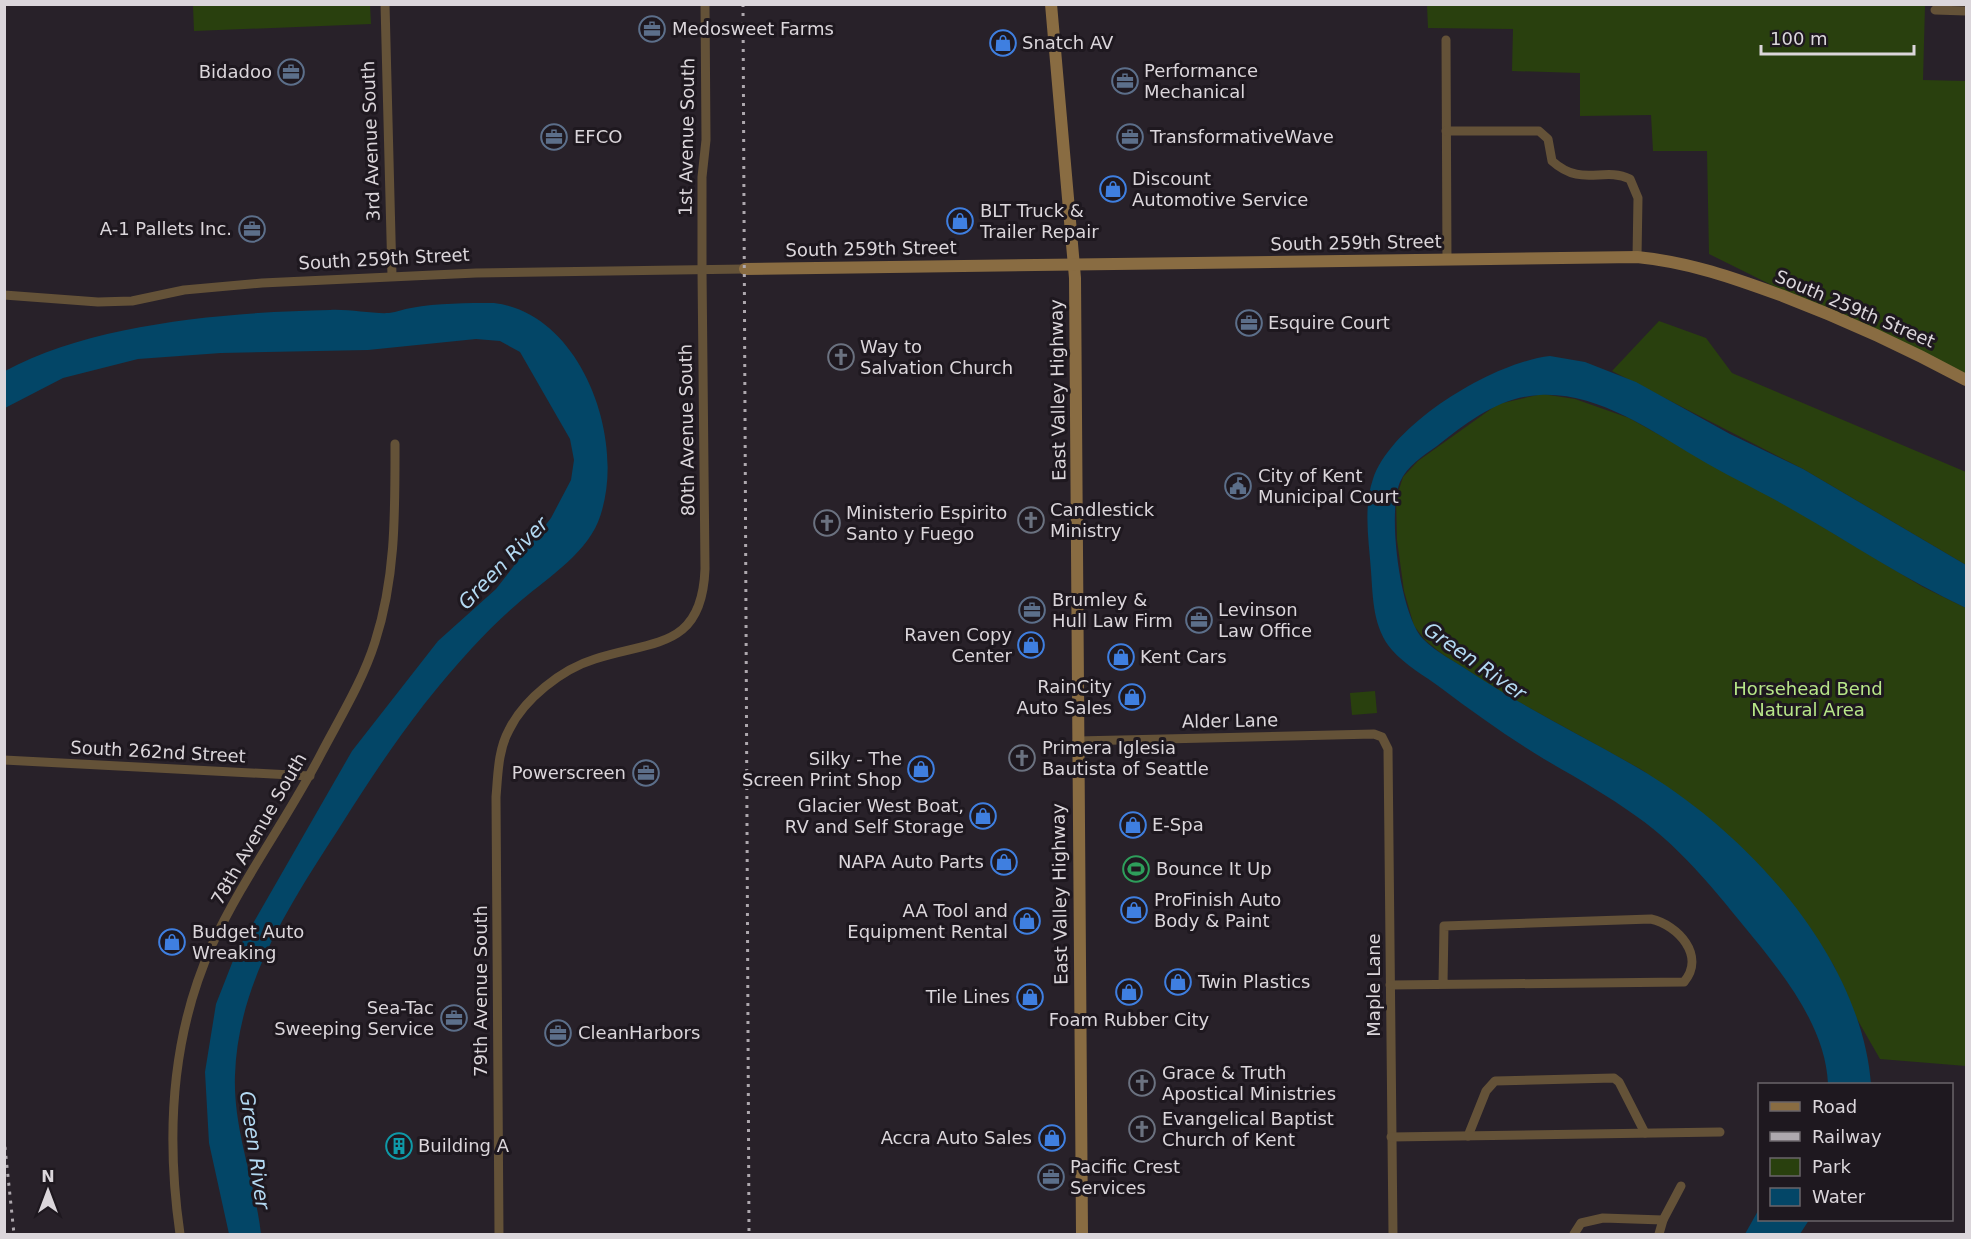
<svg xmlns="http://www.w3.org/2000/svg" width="1971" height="1239" viewBox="0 0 1971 1239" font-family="'DejaVu Sans',sans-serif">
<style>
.green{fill:#29400e}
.water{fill:#034667}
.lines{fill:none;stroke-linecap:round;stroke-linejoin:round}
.street{stroke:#645238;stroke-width:9}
.secondary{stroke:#896c42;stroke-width:12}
.rail{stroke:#aea8ae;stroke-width:3;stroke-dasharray:3 6;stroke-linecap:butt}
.labels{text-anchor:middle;stroke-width:6;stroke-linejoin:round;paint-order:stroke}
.poi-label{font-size:18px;fill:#dbd6db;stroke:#1e181f;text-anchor:start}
.street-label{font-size:18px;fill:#dbd6db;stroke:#1e181f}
.park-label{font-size:18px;fill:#b7e688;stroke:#1e181f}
.water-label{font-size:20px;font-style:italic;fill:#b3d9f2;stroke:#1e181f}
</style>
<rect width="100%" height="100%" fill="#282129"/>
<g class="green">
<polygon points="193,5 370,5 371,24 194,31"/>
<polygon points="1427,5 1925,5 1923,80 1966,81 1966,382 1709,254 1707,151 1653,151 1651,115 1580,116 1580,73 1512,71 1513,29 1428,28"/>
<polygon points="1659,321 1706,338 1732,373 1966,472 1966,565 1803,469 1612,371"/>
<polygon points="1542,394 1575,399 1629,418 1793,509 1923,587 1966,608 1966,1066 1880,1059 1857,1019 1834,966 1810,929 1781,891 1713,822 1642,770 1506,695 1442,654 1426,641 1414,626 1404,591 1397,540 1396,499 1403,477 1418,461 1498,404"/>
<polygon points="1375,691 1377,713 1352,715 1350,693"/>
</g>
<g class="water">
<path d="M494,303C583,313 629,445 598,522C584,556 543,581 516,605C501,618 486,633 472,648C422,702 382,760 343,822C293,900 238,980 235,1075C233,1130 255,1181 261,1234H229L209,1143L205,1072L216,1004L236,953L352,751L438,641L496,589L551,518L571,480L574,460L570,439L520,352L500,341L476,339L368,350L221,353L138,359L63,378L5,408V371C93,323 230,312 330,310C349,309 373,314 389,313C397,312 404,309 411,308C438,303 467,303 494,303Z"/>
<path d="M1550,356L1585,362L1636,382L1730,434L1803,469L1966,565V608C1906,580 1851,543 1793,510C1761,491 1727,476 1696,457C1650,430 1597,392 1540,395C1499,397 1468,422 1437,446C1423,456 1407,466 1400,482C1387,513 1400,615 1423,639C1437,653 1456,662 1472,673C1525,708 1583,736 1638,768C1746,831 1861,956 1871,1084H1828C1826,1033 1792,986 1761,947C1723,901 1685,850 1636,816C1607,795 1575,777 1544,759C1508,737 1474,713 1441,688C1425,676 1405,665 1392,650C1373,628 1373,599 1371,571C1369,541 1363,508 1373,479C1392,423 1494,362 1550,356Z"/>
<polygon points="1759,1209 1760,1220 1809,1220 1800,1234 1745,1234"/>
</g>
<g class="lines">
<g class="street">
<polyline points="385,4 392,276"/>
<polyline points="1935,10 1966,11"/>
<polyline points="1446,40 1447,260"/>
<path d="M1446,131H1539L1548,139L1552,161C1582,188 1603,166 1630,179L1638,198L1637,257"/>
<polyline points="4,295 98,302 132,301 184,290 262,283 476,273 745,269"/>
<polyline points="1077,741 1374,734 1382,737 1388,749 1393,1234"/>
<polyline points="4,760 310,776"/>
<path d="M1390,985L1684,982C1706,956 1678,925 1651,919L1444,926L1443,984"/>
<polyline points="1468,1136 1486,1091 1495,1081 1614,1078 1619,1082 1645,1133"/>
<polyline points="1391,1137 1720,1132"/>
<path d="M180,1234C166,1137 171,1036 212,945C243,878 288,818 322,752C341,716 363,680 375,642C396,577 395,512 395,444"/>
<path d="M499,1234L496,797C498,774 498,750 509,730C524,699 562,669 595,659C654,640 702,649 705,569L702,270V177L706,140L705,4"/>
<polyline points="1574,1234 1581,1223 1603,1218 1663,1220"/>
<polyline points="1659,1234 1663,1220 1681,1186"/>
</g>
<g class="secondary">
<polyline points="1051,4 1075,278 1082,1234"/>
<path d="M745,269L1637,257C1689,262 1734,278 1783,296C1846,320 1907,348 1966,380"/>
</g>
<g class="rail">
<polyline points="743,4 749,1234"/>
<polyline points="4,1138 14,1234"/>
</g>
</g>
<defs>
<g id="office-ring" transform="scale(1.35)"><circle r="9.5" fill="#1e181f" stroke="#5c6f8a" stroke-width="1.5"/><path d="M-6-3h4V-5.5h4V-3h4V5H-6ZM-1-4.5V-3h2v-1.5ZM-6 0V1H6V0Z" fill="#5c6f8a"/></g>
<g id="shop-ring" transform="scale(1.35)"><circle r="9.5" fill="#1e181f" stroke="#3f7fe0" stroke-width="1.5"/><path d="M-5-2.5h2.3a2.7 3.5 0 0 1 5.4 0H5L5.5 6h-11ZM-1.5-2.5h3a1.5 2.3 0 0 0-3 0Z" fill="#3f7fe0"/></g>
<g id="church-ring" transform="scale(1.35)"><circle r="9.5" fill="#1e181f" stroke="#6b7280" stroke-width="1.5"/><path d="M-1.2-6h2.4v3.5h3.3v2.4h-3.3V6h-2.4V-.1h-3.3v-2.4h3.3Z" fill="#6b7280"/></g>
<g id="civic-ring" transform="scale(1.35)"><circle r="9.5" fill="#1e181f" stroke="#5c6f8a" stroke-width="1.5"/><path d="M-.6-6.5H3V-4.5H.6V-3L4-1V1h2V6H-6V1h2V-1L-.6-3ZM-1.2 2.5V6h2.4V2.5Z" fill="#5c6f8a"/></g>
<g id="stadium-ring" transform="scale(1.35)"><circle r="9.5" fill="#1e181f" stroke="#2e9e5b" stroke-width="1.5"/><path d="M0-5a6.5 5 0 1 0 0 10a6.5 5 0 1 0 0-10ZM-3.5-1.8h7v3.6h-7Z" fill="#2e9e5b"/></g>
<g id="building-ring" transform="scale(1.35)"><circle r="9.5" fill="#1e181f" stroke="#0f9aa8" stroke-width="1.5"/><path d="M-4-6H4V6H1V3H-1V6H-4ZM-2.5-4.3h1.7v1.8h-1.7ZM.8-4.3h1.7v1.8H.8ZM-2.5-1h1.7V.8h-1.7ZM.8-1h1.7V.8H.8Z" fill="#0f9aa8"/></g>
</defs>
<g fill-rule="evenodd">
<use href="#office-ring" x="652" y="29"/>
<use href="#shop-ring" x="1003" y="43"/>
<use href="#office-ring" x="291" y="72"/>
<use href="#office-ring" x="1125" y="81"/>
<use href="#office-ring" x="554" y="137"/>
<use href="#office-ring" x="1130" y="137"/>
<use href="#shop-ring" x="1113" y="189"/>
<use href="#shop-ring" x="960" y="221"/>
<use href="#office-ring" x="252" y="229"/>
<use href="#office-ring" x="1249" y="323"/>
<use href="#church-ring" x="841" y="357"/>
<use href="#civic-ring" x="1238" y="486"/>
<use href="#church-ring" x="1031" y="520"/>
<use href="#church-ring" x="827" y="523"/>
<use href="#office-ring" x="1032" y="610"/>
<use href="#office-ring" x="1199" y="620"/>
<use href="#shop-ring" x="1031" y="645"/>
<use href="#shop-ring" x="1121" y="657"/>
<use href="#shop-ring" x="1132" y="697"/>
<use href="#church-ring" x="1022" y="758"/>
<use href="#shop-ring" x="921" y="769"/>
<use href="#office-ring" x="646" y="773"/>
<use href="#shop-ring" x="983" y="816"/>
<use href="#shop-ring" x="1133" y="825"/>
<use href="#shop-ring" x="1004" y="862"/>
<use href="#stadium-ring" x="1136" y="869"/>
<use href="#shop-ring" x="1134" y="910"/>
<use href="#shop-ring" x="1027" y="921"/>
<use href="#shop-ring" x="172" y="942"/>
<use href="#shop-ring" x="1178" y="982"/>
<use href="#shop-ring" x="1129" y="992"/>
<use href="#shop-ring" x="1030" y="997"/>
<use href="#office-ring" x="454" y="1018"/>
<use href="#office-ring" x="558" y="1033"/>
<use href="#church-ring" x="1142" y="1083"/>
<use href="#church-ring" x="1142" y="1129"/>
<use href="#shop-ring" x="1052" y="1138"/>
<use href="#building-ring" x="399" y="1146"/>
<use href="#office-ring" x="1051" y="1177"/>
</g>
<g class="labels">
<g class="poi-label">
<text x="672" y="35">Medosweet Farms</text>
<text x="1022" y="49">Snatch AV</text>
<text x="1144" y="77">Performance<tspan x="1144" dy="21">Mechanical</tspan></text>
<text x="272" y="78" text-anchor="end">Bidadoo</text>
<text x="574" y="143">EFCO</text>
<text x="1150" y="143">TransformativeWave</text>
<text x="1132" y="185">Discount<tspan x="1132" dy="21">Automotive Service</tspan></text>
<text x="980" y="217">BLT Truck &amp;<tspan x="980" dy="21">Trailer Repair</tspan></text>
<text x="232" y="235" text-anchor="end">A-1 Pallets Inc.</text>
<text x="1268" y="329">Esquire Court</text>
<text x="860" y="353">Way to<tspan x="860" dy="21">Salvation Church</tspan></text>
<text x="1258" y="482">City of Kent<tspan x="1258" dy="21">Municipal Court</tspan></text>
<text x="1050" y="516">Candlestick<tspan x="1050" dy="21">Ministry</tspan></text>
<text x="846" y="519">Ministerio Espirito<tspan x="846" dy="21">Santo y Fuego</tspan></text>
<text x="1052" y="606">Brumley &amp;<tspan x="1052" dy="21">Hull Law Firm</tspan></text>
<text x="1218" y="616">Levinson<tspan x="1218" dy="21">Law Office</tspan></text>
<text x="1012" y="641" text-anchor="end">Raven Copy<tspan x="1012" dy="21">Center</tspan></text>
<text x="1140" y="663">Kent Cars</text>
<text x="1112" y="693" text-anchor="end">RainCity<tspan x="1112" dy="21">Auto Sales</tspan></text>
<text x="1042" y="754">Primera Iglesia<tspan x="1042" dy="21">Bautista of Seattle</tspan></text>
<text x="902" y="765" text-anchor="end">Silky - The<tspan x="902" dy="21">Screen Print Shop</tspan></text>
<text x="626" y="779" text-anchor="end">Powerscreen</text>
<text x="964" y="812" text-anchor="end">Glacier West Boat,<tspan x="964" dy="21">RV and Self Storage</tspan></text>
<text x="1152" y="831">E-Spa</text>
<text x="984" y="868" text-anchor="end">NAPA Auto Parts</text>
<text x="1156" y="875">Bounce It Up</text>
<text x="1154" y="906">ProFinish Auto<tspan x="1154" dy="21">Body &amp; Paint</tspan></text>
<text x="1008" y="917" text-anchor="end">AA Tool and<tspan x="1008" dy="21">Equipment Rental</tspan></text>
<text x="192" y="938">Budget Auto<tspan x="192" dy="21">Wreaking</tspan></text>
<text x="1198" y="988">Twin Plastics</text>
<text x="1010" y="1003" text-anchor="end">Tile Lines</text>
<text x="434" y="1014" text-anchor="end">Sea-Tac<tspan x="434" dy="21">Sweeping Service</tspan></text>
<text x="1129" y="1026" text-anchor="middle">Foam Rubber City</text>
<text x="578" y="1039">CleanHarbors</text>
<text x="1162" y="1079">Grace &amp; Truth<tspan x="1162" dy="21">Apostical Ministries</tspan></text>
<text x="1162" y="1125">Evangelical Baptist<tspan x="1162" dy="21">Church of Kent</tspan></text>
<text x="1032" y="1144" text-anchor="end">Accra Auto Sales</text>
<text x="418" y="1152">Building A</text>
<text x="1070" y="1173">Pacific Crest<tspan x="1070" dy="21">Services</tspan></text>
</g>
<g class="street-label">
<text transform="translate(687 137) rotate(-89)" y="6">1st Avenue South</text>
<text transform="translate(371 141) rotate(-92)" y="6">3rd Avenue South</text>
<text transform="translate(1356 243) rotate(-1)" y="6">South 259th Street</text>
<text transform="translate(871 249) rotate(-1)" y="6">South 259th Street</text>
<text transform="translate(384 259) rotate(-3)" y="6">South 259th Street</text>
<text transform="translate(1855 309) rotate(23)" y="6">South 259th Street</text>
<text transform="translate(1058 390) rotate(-91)" y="6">East Valley Highway</text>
<text transform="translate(687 430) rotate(-91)" y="6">80th Avenue South</text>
<text transform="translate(1230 721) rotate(-1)" y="6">Alder Lane</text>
<text transform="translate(158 752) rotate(3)" y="6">South 262nd Street</text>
<text transform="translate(259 829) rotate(-60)" y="6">78th Avenue South</text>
<text transform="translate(1060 894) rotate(-91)" y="6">East Valley Highway</text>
<text transform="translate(1374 985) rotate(-90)" y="6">Maple Lane</text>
<text transform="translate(481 991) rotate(-90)" y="6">79th Avenue South</text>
</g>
<g class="park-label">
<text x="1808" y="695">Horsehead Bend<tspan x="1808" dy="21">Natural Area</tspan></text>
</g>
<g class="water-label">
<text transform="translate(503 563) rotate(-46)" y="7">Green River</text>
<text transform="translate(1475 661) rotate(35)" y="7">Green River</text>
<text transform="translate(255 1150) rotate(82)" y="7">Green River</text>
</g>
</g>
<rect width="1971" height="1239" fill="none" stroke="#dbd6db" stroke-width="12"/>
<rect x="1758" y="1083" width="195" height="138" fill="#1e181f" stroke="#6a646a" stroke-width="1.5"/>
<rect x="1770" y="1102" width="30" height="9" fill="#896c42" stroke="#6a646a" stroke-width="1.5"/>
<text x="1812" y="1113" font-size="18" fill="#dbd6db">Road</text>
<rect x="1770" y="1132" width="30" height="9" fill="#aea8ae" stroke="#6a646a" stroke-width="1.5"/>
<text x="1812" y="1143" font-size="18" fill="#dbd6db">Railway</text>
<rect x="1770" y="1158" width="30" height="18" fill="#29400e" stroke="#6a646a" stroke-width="1.5"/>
<text x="1812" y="1173" font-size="18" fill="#dbd6db">Park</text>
<rect x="1770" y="1188" width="30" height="18" fill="#034667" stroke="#6a646a" stroke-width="1.5"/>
<text x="1812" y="1203" font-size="18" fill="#dbd6db">Water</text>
<g transform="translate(48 1191)" stroke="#1e181f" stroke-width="4.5" paint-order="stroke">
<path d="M0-4.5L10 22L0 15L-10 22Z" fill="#dbd6db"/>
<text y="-9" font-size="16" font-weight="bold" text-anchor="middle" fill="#dbd6db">N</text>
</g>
<path d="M1761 45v9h153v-9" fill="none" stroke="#dbd6db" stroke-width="3"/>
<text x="1770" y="45" font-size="18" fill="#dbd6db" stroke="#1e181f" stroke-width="4.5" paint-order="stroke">100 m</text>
</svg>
